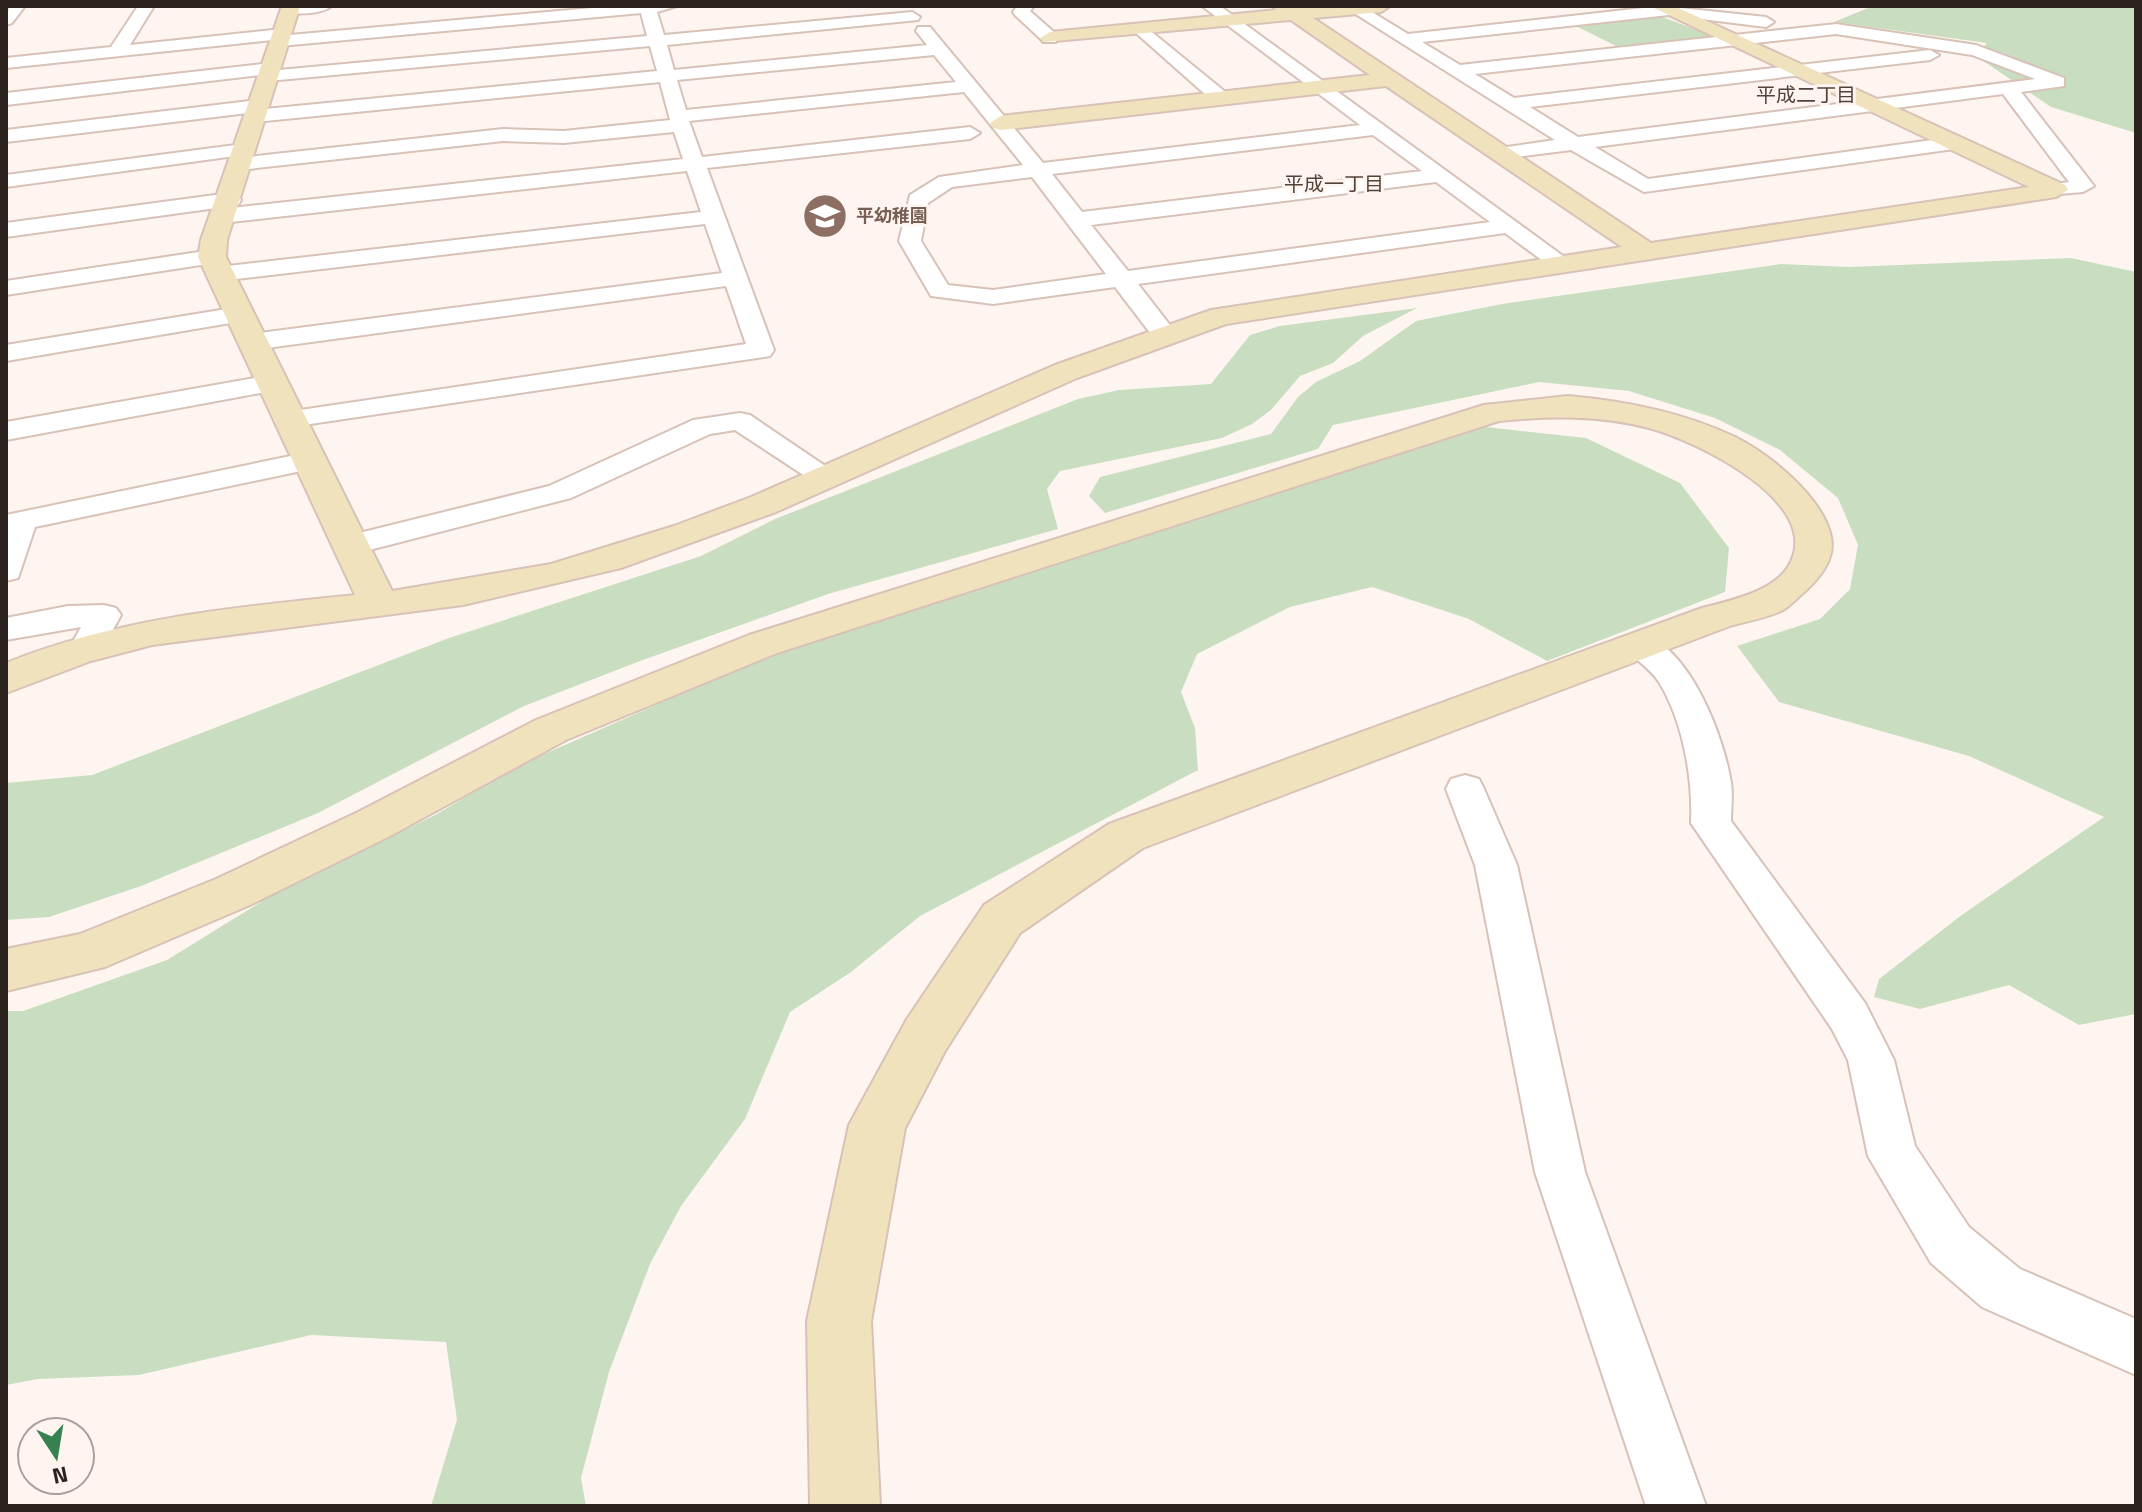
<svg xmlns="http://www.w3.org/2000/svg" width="2142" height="1512" viewBox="0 0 2142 1512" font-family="'Titillium Web','Noto Sans JP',sans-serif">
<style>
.green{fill:#c9dec1}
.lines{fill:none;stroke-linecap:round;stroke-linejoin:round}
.street-casing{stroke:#d8c2b7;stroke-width:4}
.secondary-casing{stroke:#d8c2b7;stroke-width:4}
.street{fill:#fff;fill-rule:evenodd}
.secondary{fill:#f1e2be;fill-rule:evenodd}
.labels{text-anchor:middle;stroke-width:6;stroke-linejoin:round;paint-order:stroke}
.far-education-label{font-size:18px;font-weight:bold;fill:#785e54;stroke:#fef5f0;text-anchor:start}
.far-neighbourhood-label{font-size:20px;fill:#544239;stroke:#fef5f0}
</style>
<rect width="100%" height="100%" fill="#fef5f0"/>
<g class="green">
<polygon points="1873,6 2136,6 2136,133 2051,107 1976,56 1987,43 1834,22"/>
<polygon points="1657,15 1710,35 1708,38 1620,48 1572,24"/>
<polygon points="2071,258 2136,272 2136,1014 2079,1025 2009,985 1920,1009 1874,997 1879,979 1963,914 2104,817 1969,756 1779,702 1737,646 1820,619 1850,589 1858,545 1838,498 1780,450 1715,418 1629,391 1539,382 1333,425 1318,449 1105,513 1089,496 1100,477 1271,434 1298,397 1316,382 1360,361 1416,321 1502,304 1781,264 1849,267"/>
<polygon points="1417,308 1363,336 1333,363 1300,376 1271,410 1252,424 1222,438 1060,471 1047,489 1058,529 828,594 640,661 524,706 318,813 141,886 49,917 6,920 6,783 92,775 449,638 701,556 775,519 1078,399 1119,390 1211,384 1250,335 1280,326"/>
<polygon points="1486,427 1586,438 1680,483 1729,548 1725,592 1547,661 1469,619 1372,587 1290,607 1197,654 1181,692 1195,728 1198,770 920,916 851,972 790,1012 745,1119 681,1206 650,1264 609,1372 581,1478 586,1506 431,1506 457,1420 446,1342 311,1335 139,1375 38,1379 6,1385 6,1011 23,1011 167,960 274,894 437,814 519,765 782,650 1036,564"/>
</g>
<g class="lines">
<g class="street-casing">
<g id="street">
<polygon points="9,6 25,6 12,23 6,25"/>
<path d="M138,6H154L130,45L282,29L290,35L615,6H677L657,12L664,35L912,12L920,17L918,20L667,45L674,70L927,45L916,31L918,27H930L1043,163L1360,125L1202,6H1220L1574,264L1562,271L1554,269L1505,233L1138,284L1176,333L1163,341L1154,338L1115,287L993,304L931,296L899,241L910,195L939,177L1023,165L964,92L689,121L702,157L970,127L980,133L970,139L707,168L774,350L770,356L290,427L280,425L276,419L280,413L746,344L726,286L252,350L239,342L252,334L722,273L705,224L219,281L207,274L219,267L701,212L687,171L222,223L211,216L222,209L683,159L674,132L564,143L503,141L239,170L229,164L239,158L503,129L564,131L670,120L660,82L255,122L248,120V113L6,142V130L258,100L265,102V109L657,71L650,46L268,81L262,80L260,75L6,105V93L271,63L277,64L279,70L647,36L641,13L280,46L272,40L6,68V58L111,47ZM934,55L956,82L686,110L677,80ZM1373,135L1422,171L1082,212L1052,174ZM1032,177L1106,274L993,290L948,285L921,241L928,203L952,187ZM1436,182L1490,222L1128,271L1091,225Z"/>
<path d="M285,6H332C322,14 299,15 285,12Z"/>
<polygon points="1017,6 1034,6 1030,11 1056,34 1056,42 1044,42 1015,15 1013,12"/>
<path d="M1343,6H1362L1408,34L1661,6L1766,17L1774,22L1766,27L1669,15L1422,42L1460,65L1836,24L1976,45L2064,78V86L2021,92L2094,186L2083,192L2048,195L2045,190L2048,185L2069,182L2003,94L1595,147L1648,179L1954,137L1964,143L1954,149L1644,192L1571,150L1500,159L1493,157L1490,153L1493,149L1555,140ZM1836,34L1972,55L2035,79L1578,137L1530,107L1930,60L1939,55L1930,50L1514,98L1475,74Z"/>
<polygon points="1142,24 1229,95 1229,103 1215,103 1136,33 1134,29"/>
<polygon points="243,144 253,150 250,154 6,187 6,175"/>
<polygon points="230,193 238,195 241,200 238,205 6,237 6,223"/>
<polygon points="212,250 220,252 224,257 220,262 6,295 6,281"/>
<polygon points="239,307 252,315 248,320 6,361 6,345"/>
<polygon points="272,375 282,377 286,383 282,389 6,440 6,422"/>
<polygon points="740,413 750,415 840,476 836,482 814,482 735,430 710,434 571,498 350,555 339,552 334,545 339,538 549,486 693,420"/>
<polygon points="310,452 320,455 325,461 320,467 35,527 18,578 6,581 6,515"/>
<polygon points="104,605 116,608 121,615 98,657 86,660 74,657 69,649 81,627 6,640 6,618 68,606"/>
<path d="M1641,634C1690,647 1724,737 1731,783C1733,795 1731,809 1731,821L1865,1003L1894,1060L1915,1146L1969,1227L2020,1269L2136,1319V1375L1982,1307L1931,1263L1868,1156L1848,1060L1832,1029L1691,823C1693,778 1683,721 1659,682C1650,668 1633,659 1624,645L1629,637Z"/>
<polygon points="1465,775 1479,779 1484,789 1517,865 1585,1172 1706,1506 1646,1506 1535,1172 1475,865 1446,789 1451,779"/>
</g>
</g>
<g class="secondary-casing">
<g id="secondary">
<path d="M282,6H300L227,240L226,257L392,591L551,564L674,526L751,497L1055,365L1211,310L1622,247L1386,86L1001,130L993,128L990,123L1001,116L1370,75L1291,20L1043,42L1040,38L1050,32L1276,10L1273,6H1390L1381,12L1313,18L1651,243L2029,187L1650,6H1674L2065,185L2068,190L2056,197L1226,324L1077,378L776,512L621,568L463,605L152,645L91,661L6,693V663C118,618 236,607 355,595L198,257L201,240Z"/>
<path d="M1568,396C1625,401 1682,412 1735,437C1769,454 1823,497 1831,537C1836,560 1818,580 1802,594C1796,599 1790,606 1783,610C1767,618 1747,621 1730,626L1143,848L1020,933L945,1051L905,1128L871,1321L880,1506H810L807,1321L849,1125L907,1019L984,905L1109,824L1702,608C1729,601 1772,592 1788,567C1828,503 1694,440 1649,428C1598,415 1551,416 1499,421L777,653L566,740L390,836L250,905L105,967L6,991V949L80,934L216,879L358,812L536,720L749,635L1484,405Z"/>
</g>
</g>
<use href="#street" class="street"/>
<use href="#secondary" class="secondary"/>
</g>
<defs>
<g id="school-disc" transform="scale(2.3)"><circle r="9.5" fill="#8d6e63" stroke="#fef5f0"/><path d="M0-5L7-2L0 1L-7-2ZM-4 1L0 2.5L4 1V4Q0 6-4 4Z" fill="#fff"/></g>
</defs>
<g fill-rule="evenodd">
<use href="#school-disc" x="825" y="216"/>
</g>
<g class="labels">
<g class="far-education-label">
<text x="856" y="222">平幼稚園</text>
</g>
<g class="far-neighbourhood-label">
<text x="1806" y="102">平成二丁目</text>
<text x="1334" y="191">平成一丁目</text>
</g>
</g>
<rect width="2142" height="1512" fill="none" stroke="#2c231f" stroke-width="16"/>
<g transform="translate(56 1456) rotate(168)"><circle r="38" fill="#fef5f0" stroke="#aaa19c" stroke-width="2"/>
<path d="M0-6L14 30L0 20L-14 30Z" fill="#368150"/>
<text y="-12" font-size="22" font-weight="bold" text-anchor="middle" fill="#2c231f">N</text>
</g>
</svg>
